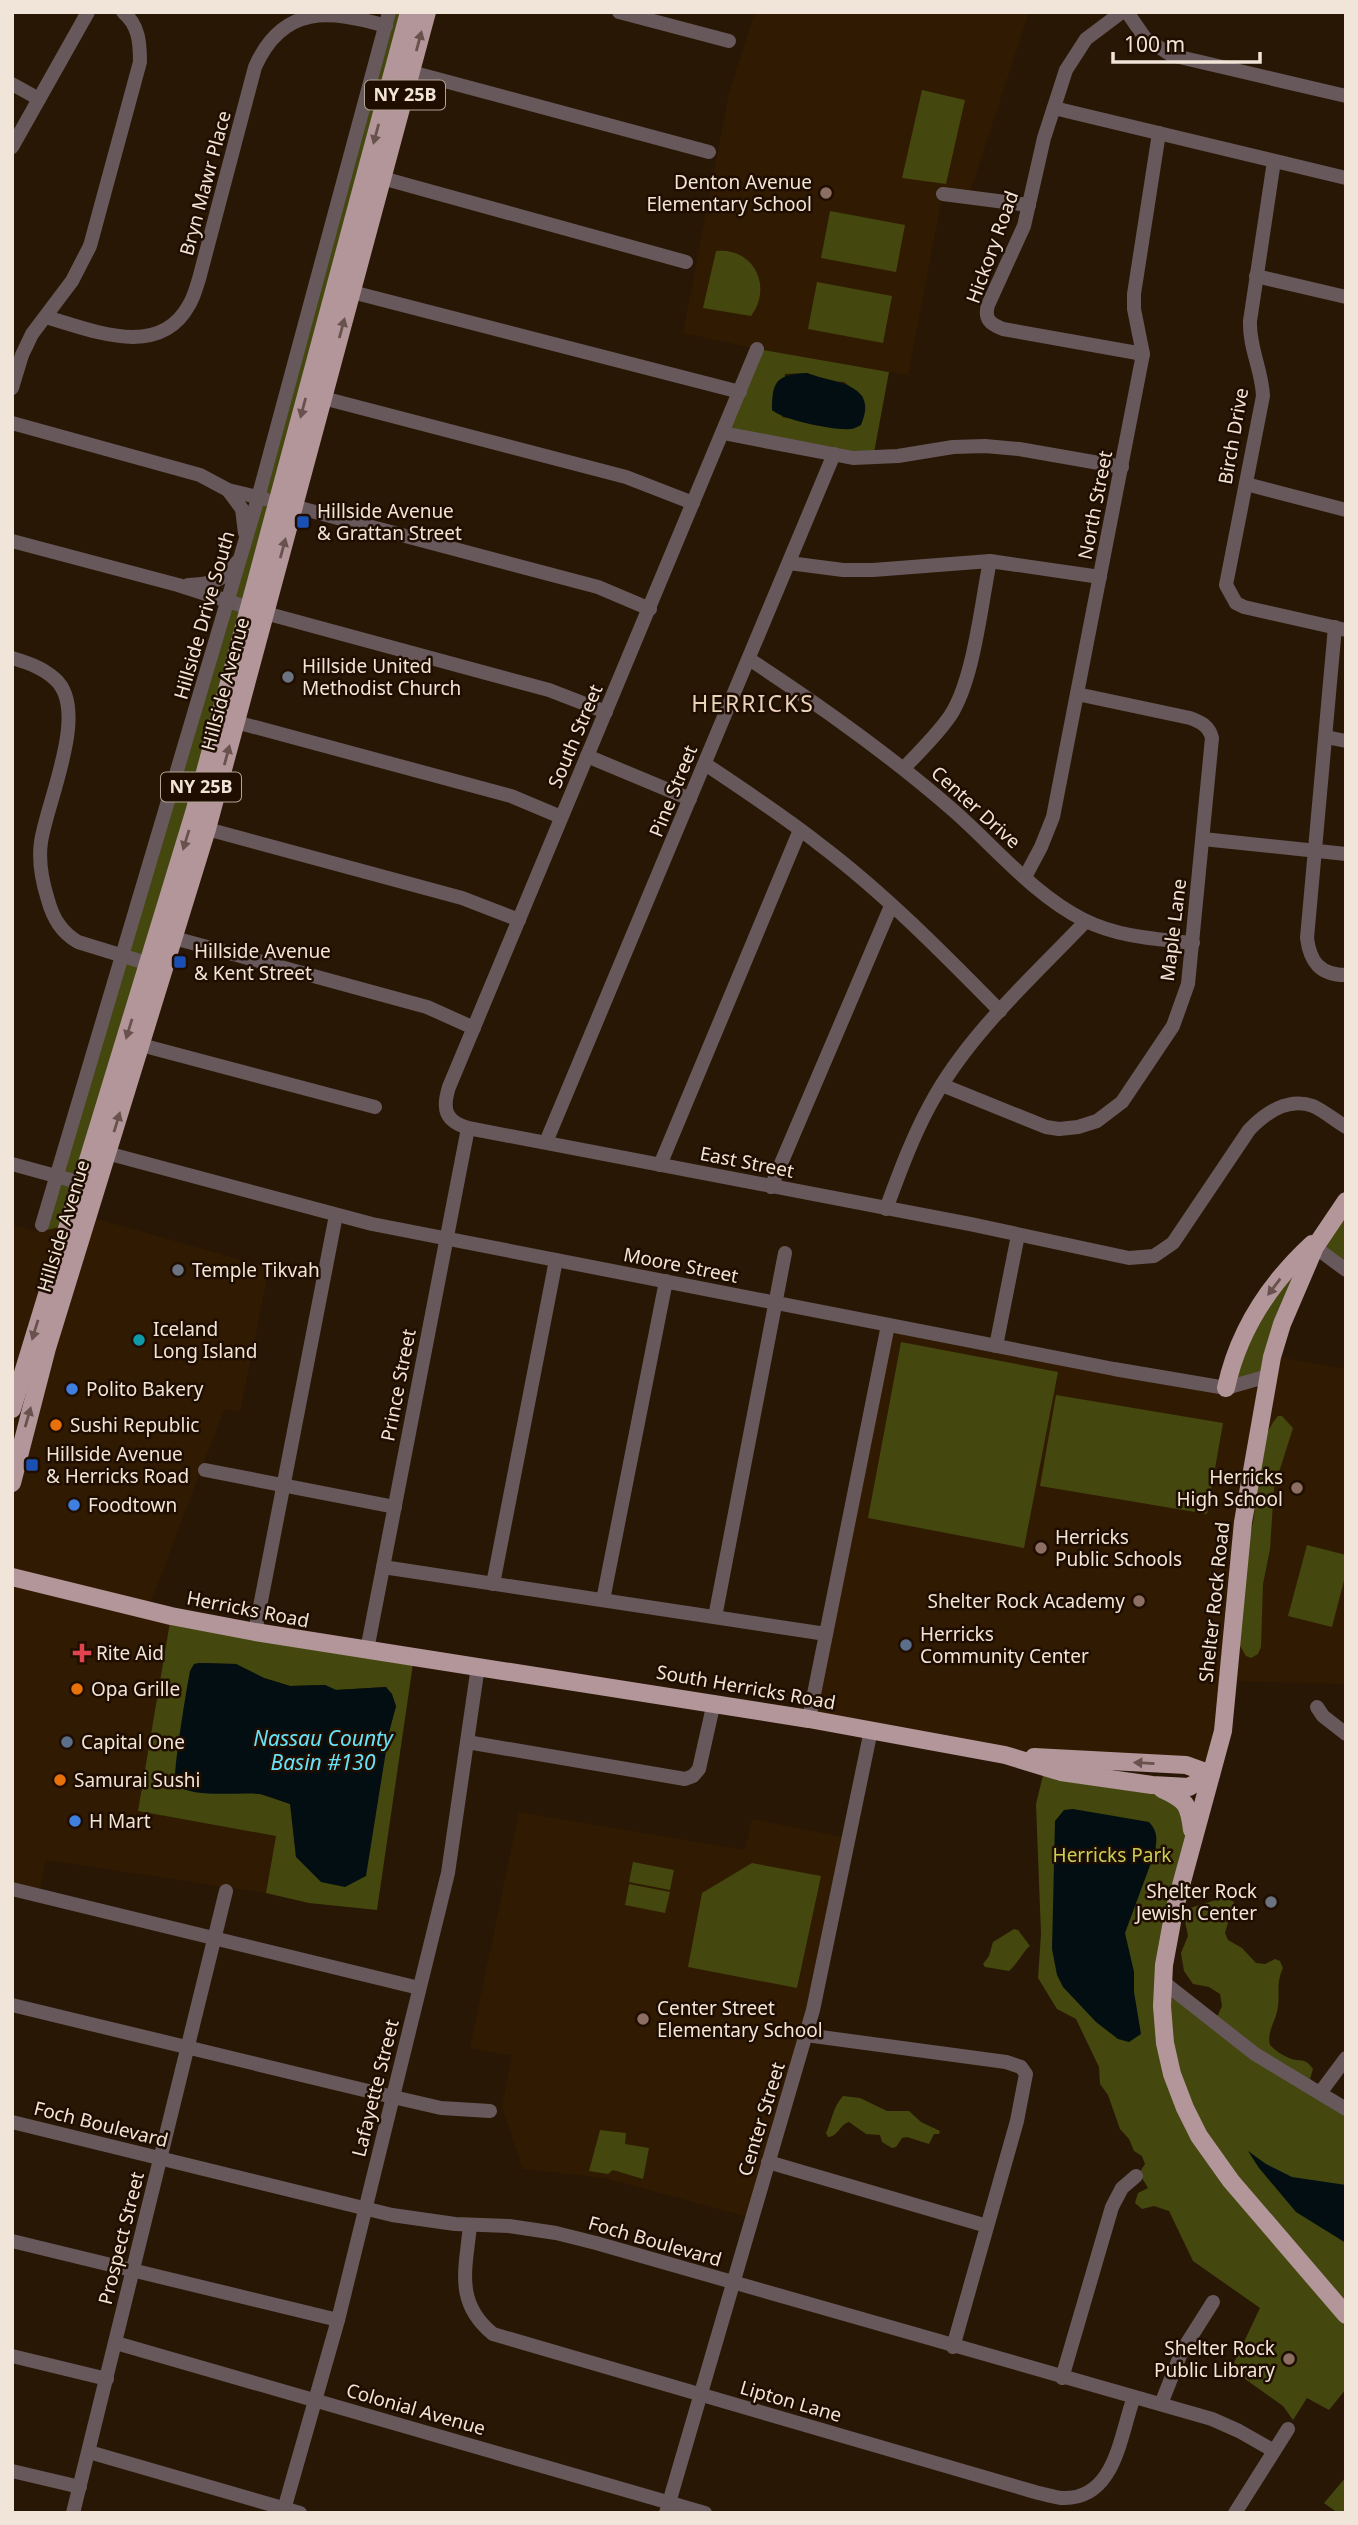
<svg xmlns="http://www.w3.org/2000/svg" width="1358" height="2525" viewBox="0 0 1358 2525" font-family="'Noto Sans',sans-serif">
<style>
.built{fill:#311a02}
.green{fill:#44470e;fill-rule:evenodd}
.water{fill:#020e12}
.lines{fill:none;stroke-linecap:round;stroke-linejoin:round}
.minor{stroke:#67585b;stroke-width:14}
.major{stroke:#b3969a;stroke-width:18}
.oneway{fill:#69524d}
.education-dot{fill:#8d6e63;stroke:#1f0e00;stroke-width:2.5}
.transit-dot{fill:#1a4fb4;stroke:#1f0e00;stroke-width:2.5}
.worship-dot{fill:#6b7280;stroke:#1f0e00;stroke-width:2.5}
.culture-dot{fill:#0f9aa8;stroke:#1f0e00;stroke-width:2.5}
.shop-dot{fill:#3f7fe0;stroke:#1f0e00;stroke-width:2.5}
.food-dot{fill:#e8710a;stroke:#1f0e00;stroke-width:2.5}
.service-dot{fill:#5c6f8a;stroke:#1f0e00;stroke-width:2.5}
.health-dot{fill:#e0444e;stroke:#1f0e00;stroke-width:2.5}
.labels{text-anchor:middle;stroke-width:5;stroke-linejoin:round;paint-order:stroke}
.shield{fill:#1f0e00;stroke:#b2a497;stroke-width:2}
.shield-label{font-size:18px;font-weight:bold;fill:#f1e4d8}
.poi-label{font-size:19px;fill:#f1e4d8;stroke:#1f0e00;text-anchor:start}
.street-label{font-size:19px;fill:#f1e4d8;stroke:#1f0e00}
.park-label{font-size:19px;fill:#c8cf56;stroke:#1f0e00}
.water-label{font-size:21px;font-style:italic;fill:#66e3fb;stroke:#1f0e00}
.quarter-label{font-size:23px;letter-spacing:2px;fill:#ebd2bb;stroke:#1f0e00}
</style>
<rect width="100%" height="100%" fill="#291705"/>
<g class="built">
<polygon points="755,12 1029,12 969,195 943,192 908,375 757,349 683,333 729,93"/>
<polygon points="94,1218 269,1268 240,1412 224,1409 148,1610 171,1616 138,1811 276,1836 266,1893 46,1860 39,1896 12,1889 12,1225 39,1232"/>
<polygon points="888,1325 1209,1387 1274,1356 1346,1369 1346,1684 1227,1681 1211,1774 1052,1757 809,1719"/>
<polygon points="519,1812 745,1850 752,1819 849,1838 833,1922 752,2218 605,2178 523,2169 502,2107 512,2056 470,2048"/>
</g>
<g class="green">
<polygon points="389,12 409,12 194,813 67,1225 39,1232 123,956"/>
<polygon points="922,90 965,100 946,184 902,178"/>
<polygon points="830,211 905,225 896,272 821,258"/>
<path d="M716,251C754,247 773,287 751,316L703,308Z"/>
<polygon points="817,282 892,296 883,343 808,329"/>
<path d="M757,349L889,372L873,458L723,433ZM807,373L827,381L844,382L863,397L850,429L782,417L785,374Z"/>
<polygon points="1346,1201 1346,1270 1316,1247 1268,1376 1226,1388 1236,1350"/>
<polygon points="901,1342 1058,1372 1024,1548 868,1518"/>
<polygon points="1056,1395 1223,1423 1207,1514 1040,1486"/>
<path d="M1278,1416H1282L1293,1428L1274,1488L1270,1549L1263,1584L1261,1647L1258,1654L1251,1658L1246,1656L1240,1646C1241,1620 1239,1583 1244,1558C1247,1544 1252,1531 1254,1516C1258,1484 1255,1442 1278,1416Z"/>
<polygon points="1307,1545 1346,1555 1346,1573 1332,1627 1288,1616"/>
<path d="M171,1616L414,1657L377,1910L309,1903L266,1893L276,1836L138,1811ZM199,1663L236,1664L264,1678L290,1686L325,1685L336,1690L386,1687L396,1706L389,1732L296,1857L291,1804L260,1794L175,1774L188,1684Z"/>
<path d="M1045,1767L1152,1785L1190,1816L1163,1981L1211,2018L1218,2015L1222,2006L1220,1994L1209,1987L1193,1984L1184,1971L1181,1953L1188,1936L1184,1916L1187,1909L1225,1897L1231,1898L1234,1903L1225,1933L1228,1940L1242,1948L1256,1963L1265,1964L1275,1959L1280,1961L1283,1968C1275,1985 1281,1995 1277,2012C1274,2024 1267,2032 1270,2045C1276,2051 1282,2055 1289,2058C1301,2063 1304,2056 1313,2069L1310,2079L1346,2109V2389L1329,2410L1307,2398L1293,2420L1283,2406L1231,2369L1260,2308L1193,2261L1169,2211L1154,2206L1142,2209L1135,2203L1138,2193L1148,2188L1139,2173L1145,2164L1142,2156L1134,2151L1129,2139L1120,2129L1108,2095L1100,2084L1099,2067L1076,2019L1057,2009L1038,1978L1041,1934L1036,1804Z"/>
<polygon points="633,1862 674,1870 670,1890 629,1882"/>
<polygon points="752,1863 821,1876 797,1988 688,1967 702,1893"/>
<polygon points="629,1884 670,1892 665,1913 625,1905"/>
<path d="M1014,1929L1018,1930L1030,1946C1025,1949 1018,1963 1009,1971L985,1967L983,1964L989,1956L993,1942Z"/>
<path d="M843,2096L860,2098L887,2111H909L921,2122L940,2131L939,2134H934L929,2144L907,2137L902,2138L896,2147L892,2148L882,2142L880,2135L866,2134L849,2122C840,2124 839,2136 828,2137L826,2133C832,2120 833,2107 843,2096Z"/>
<polygon points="600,2130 626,2133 625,2144 649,2148 643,2179 613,2170 608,2174 589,2171"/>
<polygon points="1346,2477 1346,2513 1338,2513 1324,2503"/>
</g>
<g class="water">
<path d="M807,373C833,383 880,383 861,425C857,427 854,429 850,429C836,431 783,420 772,410C772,380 777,375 807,373Z"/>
<path d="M199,1663L236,1664L264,1678L290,1686L325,1685L336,1690L386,1687L392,1694L396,1706L389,1732L366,1876L345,1887L321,1882L296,1857L290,1804C280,1801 270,1796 260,1794C242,1792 185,1799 176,1783C172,1775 187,1687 190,1671L194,1664Z"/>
<path d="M1073,1809L1149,1822C1158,1832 1157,1839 1155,1852L1125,1933L1134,1972V1992L1141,2034L1129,2042L1118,2039L1096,2022L1063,1987L1057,1975L1052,1949L1055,1821L1064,1810Z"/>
<polygon points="1248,2151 1266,2164 1292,2177 1346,2185 1346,2243 1296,2212 1259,2168"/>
</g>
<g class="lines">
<g class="minor">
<polyline points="619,12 729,41"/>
<path d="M1122,12L1086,39L1066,70L1044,138L1024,226L988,305C984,319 990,324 1003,329L1143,354"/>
<polyline points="1127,12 1145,38 1171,55 1346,96"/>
<polyline points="411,72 709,152"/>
<polyline points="12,84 39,99"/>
<polyline points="1054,108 1346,178"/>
<polyline points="12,147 88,12"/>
<path d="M1274,161L1250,321C1249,348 1262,370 1263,396L1226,585L1236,603L1244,607L1346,630"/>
<polyline points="382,178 686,262"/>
<polyline points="943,194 1029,205"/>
<polyline points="1256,276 1346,297"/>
<polyline points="352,292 740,392"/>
<path d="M46,317C92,330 159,360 189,305C194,297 196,288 199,279L255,67C283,4 330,10 386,26"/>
<path d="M757,349L449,1087C442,1109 445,1121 468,1128L970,1224L1129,1258L1154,1256L1173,1243L1249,1130C1265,1113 1288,1097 1313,1106C1324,1111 1336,1121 1346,1127"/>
<path d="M12,388L22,355L32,334L72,281L90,246L140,62C140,43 139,25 123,12"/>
<polyline points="323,398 626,477 693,503"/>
<polyline points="12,423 200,475 228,490 265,499"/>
<polyline points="723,433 853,458 898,456 953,447 985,446 1019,449 1122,467"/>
<polyline points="1246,484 1346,510"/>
<polyline points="228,490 242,509 245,533"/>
<polyline points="285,504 598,587 650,609"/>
<polyline points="12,541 178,585 265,613 549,690 606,712"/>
<polyline points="789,563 843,570 873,570 990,561 1100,577"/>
<path d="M188,585C207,585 227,580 237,562"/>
<path d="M1335,627L1307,938C1310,962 1320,975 1346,975"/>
<path d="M12,658C28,663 42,667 55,679C90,710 47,801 41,842C38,862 42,881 48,900C53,918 61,932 78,942L156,966"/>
<path d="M749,659C821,706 890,755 954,811C996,848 1034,895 1084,920C1118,937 1156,939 1193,943"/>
<polyline points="236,722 511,796 561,817"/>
<polyline points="1326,737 1346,741"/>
<polyline points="587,756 690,799"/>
<path d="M705,764C744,790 782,815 819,844C884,893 943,953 1000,1011"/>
<path d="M904,768C920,751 937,735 950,716C974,680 981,604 990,561"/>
<polyline points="207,829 462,898 519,920"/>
<polyline points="1203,839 1346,854"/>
<polyline points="1025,877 1041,847 1053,817 1143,354 1134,309 1134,294 1159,133"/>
<polyline points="174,938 427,1007 474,1028"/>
<polyline points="141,1045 375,1107"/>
<path d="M942,1085L1046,1127L1059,1129L1078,1127L1097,1121L1122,1102L1173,1026L1188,984L1212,738C1209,726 1201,722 1190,718L1077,694"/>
<polyline points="546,1142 834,454"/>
<polyline points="99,1151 372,1224 1114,1369 1226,1388 1268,1376"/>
<polyline points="12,1164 89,1185"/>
<polyline points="660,1165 800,830"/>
<polyline points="771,1187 891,906"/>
<path d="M886,1209C899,1174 912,1138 930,1105C968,1034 1031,979 1086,921"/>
<polyline points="42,1225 258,498 389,12"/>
<polyline points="1315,1247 1346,1270"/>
<polyline points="996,1346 1018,1235"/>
<polyline points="205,1470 395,1507"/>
<polyline points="383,1567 826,1634"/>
<polyline points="493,1584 556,1260"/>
<polyline points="603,1600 666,1281"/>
<polyline points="715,1617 785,1253"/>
<polyline points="255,1632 336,1215"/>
<polyline points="367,1650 468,1128"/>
<polyline points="1317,1707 1323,1716 1346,1734"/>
<polyline points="809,1719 888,1325"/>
<polyline points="467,1742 685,1779 693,1776 699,1769 714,1702"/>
<polyline points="12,1889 419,1988"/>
<polyline points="1162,1981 1255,2054 1346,2109"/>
<polyline points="12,2005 393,2097 441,2108 490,2111"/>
<polyline points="806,2035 1006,2062 1021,2067 1026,2074 1017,2121 953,2347"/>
<polyline points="1320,2093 1346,2058"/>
<polyline points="12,2122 392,2215 455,2224 509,2226 556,2233 596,2243 1212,2419 1239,2431 1274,2451"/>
<polyline points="768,2162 987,2226"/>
<path d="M470,2225C466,2269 454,2302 493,2334L1035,2492C1043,2494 1053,2497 1061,2498C1116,2501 1120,2434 1134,2397"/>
<polyline points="12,2241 338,2320"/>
<polyline points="116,2343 705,2513"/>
<polyline points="12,2356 107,2379"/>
<polyline points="1062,2378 1112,2207 1122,2188 1136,2176"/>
<polyline points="1161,2404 1182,2351 1213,2302"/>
<polyline points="89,2452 300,2513"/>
<polyline points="12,2471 80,2487"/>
<polyline points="73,2513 226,1891"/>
<polyline points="283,2513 338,2320 448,1873 478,1666"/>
<polyline points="666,2513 813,2010 871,1730"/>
<polyline points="1235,2513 1288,2429"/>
</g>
<g class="major">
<polyline points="1346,1201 1315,1247 1282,1324 1272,1357 1243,1522 1223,1731 1174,1911 1164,1965 1162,2006 1165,2043 1172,2074 1185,2108 1199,2136 1231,2181 1346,2315"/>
<path d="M1226,1388C1238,1332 1270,1283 1312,1244"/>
<polyline points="12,1409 194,813 409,12"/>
<polyline points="12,1483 47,1348 207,829 427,12"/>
<polyline points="12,1577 171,1616 255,1632 809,1719 1005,1755 1061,1772 1152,1785 1189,1787 1211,1774"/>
<polyline points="1034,1757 1186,1765 1211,1774"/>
<path d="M1162,1789C1186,1800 1189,1804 1192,1830"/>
</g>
</g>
<defs><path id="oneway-solid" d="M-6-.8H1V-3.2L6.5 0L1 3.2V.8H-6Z" transform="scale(1.75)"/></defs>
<g class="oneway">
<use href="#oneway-solid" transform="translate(419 41) rotate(-75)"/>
<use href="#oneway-solid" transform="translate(376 134) rotate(105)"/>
<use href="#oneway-solid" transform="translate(342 328) rotate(-75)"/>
<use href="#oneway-solid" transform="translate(303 408) rotate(105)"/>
<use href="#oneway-solid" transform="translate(283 548) rotate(-75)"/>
<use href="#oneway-solid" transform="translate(227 755) rotate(-75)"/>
<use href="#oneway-solid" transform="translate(186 840) rotate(107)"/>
<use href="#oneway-solid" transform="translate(129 1029) rotate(107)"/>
<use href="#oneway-solid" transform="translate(117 1122) rotate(-73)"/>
<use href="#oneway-solid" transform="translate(1274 1287) rotate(127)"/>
<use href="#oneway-solid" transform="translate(35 1330) rotate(107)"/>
<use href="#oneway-solid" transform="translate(28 1417) rotate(-74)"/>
<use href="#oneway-solid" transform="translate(1144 1763) rotate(-177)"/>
</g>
<g class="education-dot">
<circle cx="826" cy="193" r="7"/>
<circle cx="1297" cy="1488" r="7"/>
<circle cx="1041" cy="1548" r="7"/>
<circle cx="1139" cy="1601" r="7"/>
<circle cx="643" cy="2019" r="7"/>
<circle cx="1289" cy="2359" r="7"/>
</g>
<g class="transit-dot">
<rect x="296" y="515" width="14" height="14" rx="3.5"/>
<rect x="173" y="955" width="14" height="14" rx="3.5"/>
<rect x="25" y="1458" width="14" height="14" rx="3.5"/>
</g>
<g class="worship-dot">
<circle cx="288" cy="677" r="7"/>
<circle cx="178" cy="1270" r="7"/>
<circle cx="1271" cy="1902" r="7"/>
</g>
<circle class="culture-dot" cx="139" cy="1340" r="7"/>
<g class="shop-dot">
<circle cx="72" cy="1389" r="7"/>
<circle cx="74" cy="1505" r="7"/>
<circle cx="75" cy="1821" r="7"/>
</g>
<g class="food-dot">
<circle cx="56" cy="1425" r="7"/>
<circle cx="77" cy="1689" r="7"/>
<circle cx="60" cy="1780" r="7"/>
</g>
<g class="service-dot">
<circle cx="906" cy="1645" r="7"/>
<circle cx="67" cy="1742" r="7"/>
</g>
<path class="health-dot" d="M78.5 1642.5h7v7h7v7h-7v7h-7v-7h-7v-7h7z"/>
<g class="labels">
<g class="shield">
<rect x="365" y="80.5" width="80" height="29" rx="5"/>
<rect x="161" y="772.5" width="80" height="29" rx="5"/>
</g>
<g class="shield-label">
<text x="405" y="101">NY 25B</text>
<text x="201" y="793">NY 25B</text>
</g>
<g class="poi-label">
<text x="812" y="189" text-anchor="end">Denton Avenue<tspan x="812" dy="22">Elementary School</tspan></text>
<text x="317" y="518">Hillside Avenue<tspan x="317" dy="22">&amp; Grattan Street</tspan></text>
<text x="302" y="673">Hillside United<tspan x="302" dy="22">Methodist Church</tspan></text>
<text x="194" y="958">Hillside Avenue<tspan x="194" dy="22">&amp; Kent Street</tspan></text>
<text x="192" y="1277">Temple Tikvah</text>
<text x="153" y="1336">Iceland<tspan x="153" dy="22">Long Island</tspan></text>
<text x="86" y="1396">Polito Bakery</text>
<text x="70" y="1432">Sushi Republic</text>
<text x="46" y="1461">Hillside Avenue<tspan x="46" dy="22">&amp; Herricks Road</tspan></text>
<text x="1283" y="1484" text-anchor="end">Herricks<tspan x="1283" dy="22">High School</tspan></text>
<text x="88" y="1512">Foodtown</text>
<text x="1055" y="1544">Herricks<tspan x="1055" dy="22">Public Schools</tspan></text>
<text x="1125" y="1608" text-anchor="end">Shelter Rock Academy</text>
<text x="920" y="1641">Herricks<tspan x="920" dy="22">Community Center</tspan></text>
<text x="96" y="1660">Rite Aid</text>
<text x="91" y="1696">Opa Grille</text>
<text x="81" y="1749">Capital One</text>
<text x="74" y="1787">Samurai Sushi</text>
<text x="89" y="1828">H Mart</text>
<text x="1257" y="1898" text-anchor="end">Shelter Rock<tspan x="1257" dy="22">Jewish Center</tspan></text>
<text x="657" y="2015">Center Street<tspan x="657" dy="22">Elementary School</tspan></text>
<text x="1275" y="2355" text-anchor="end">Shelter Rock<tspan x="1275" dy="22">Public Library</tspan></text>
</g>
<g class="street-label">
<text transform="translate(205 183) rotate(-75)" y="7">Bryn Mawr Place</text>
<text transform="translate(992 247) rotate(-70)" y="7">Hickory Road</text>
<text transform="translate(1233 436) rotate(-80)" y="7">Birch Drive</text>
<text transform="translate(1095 505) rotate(-79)" y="7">North Street</text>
<text transform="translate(204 615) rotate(-74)" y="7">Hillside Drive South</text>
<text transform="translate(225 684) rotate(-75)" y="7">Hillside Avenue</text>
<text transform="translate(575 736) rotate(-67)" y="7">South Street</text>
<text transform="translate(673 791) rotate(-68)" y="7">Pine Street</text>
<text transform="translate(976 807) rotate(42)" y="7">Center Drive</text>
<text transform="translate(1173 930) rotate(-83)" y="7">Maple Lane</text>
<text transform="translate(747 1162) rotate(11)" y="7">East Street</text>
<text transform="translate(63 1226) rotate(-73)" y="7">Hillside Avenue</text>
<text transform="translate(681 1265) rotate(11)" y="7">Moore Street</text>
<text transform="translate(398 1385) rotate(-79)" y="7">Prince Street</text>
<text transform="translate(1214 1602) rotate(-84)" y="7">Shelter Rock Road</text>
<text transform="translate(248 1609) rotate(11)" y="7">Herricks Road</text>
<text transform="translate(746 1687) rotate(10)" y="7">South Herricks Road</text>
<text transform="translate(375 2088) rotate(-76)" y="7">Lafayette Street</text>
<text transform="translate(761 2119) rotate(-73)" y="7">Center Street</text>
<text transform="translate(101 2124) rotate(14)" y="7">Foch Boulevard</text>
<text transform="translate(121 2238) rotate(-76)" y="7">Prospect Street</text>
<text transform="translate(655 2241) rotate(16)" y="7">Foch Boulevard</text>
<text transform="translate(791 2401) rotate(16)" y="7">Lipton Lane</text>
<text transform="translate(416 2409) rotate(16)" y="7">Colonial Avenue</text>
</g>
<g class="park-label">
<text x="1112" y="1862">Herricks Park</text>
</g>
<g class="water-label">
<text x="323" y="1746">Nassau County<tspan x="323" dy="24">Basin #130</tspan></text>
</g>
<g class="quarter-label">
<text x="753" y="712">HERRICKS</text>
</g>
</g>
<rect width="1358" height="2525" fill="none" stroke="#f1e4d8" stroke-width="28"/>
<path d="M1113 52v10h147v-10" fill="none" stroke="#f1e4d8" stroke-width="3.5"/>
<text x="1124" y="52" font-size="21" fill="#f1e4d8" stroke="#1f0e00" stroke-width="5" paint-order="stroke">100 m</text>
</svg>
